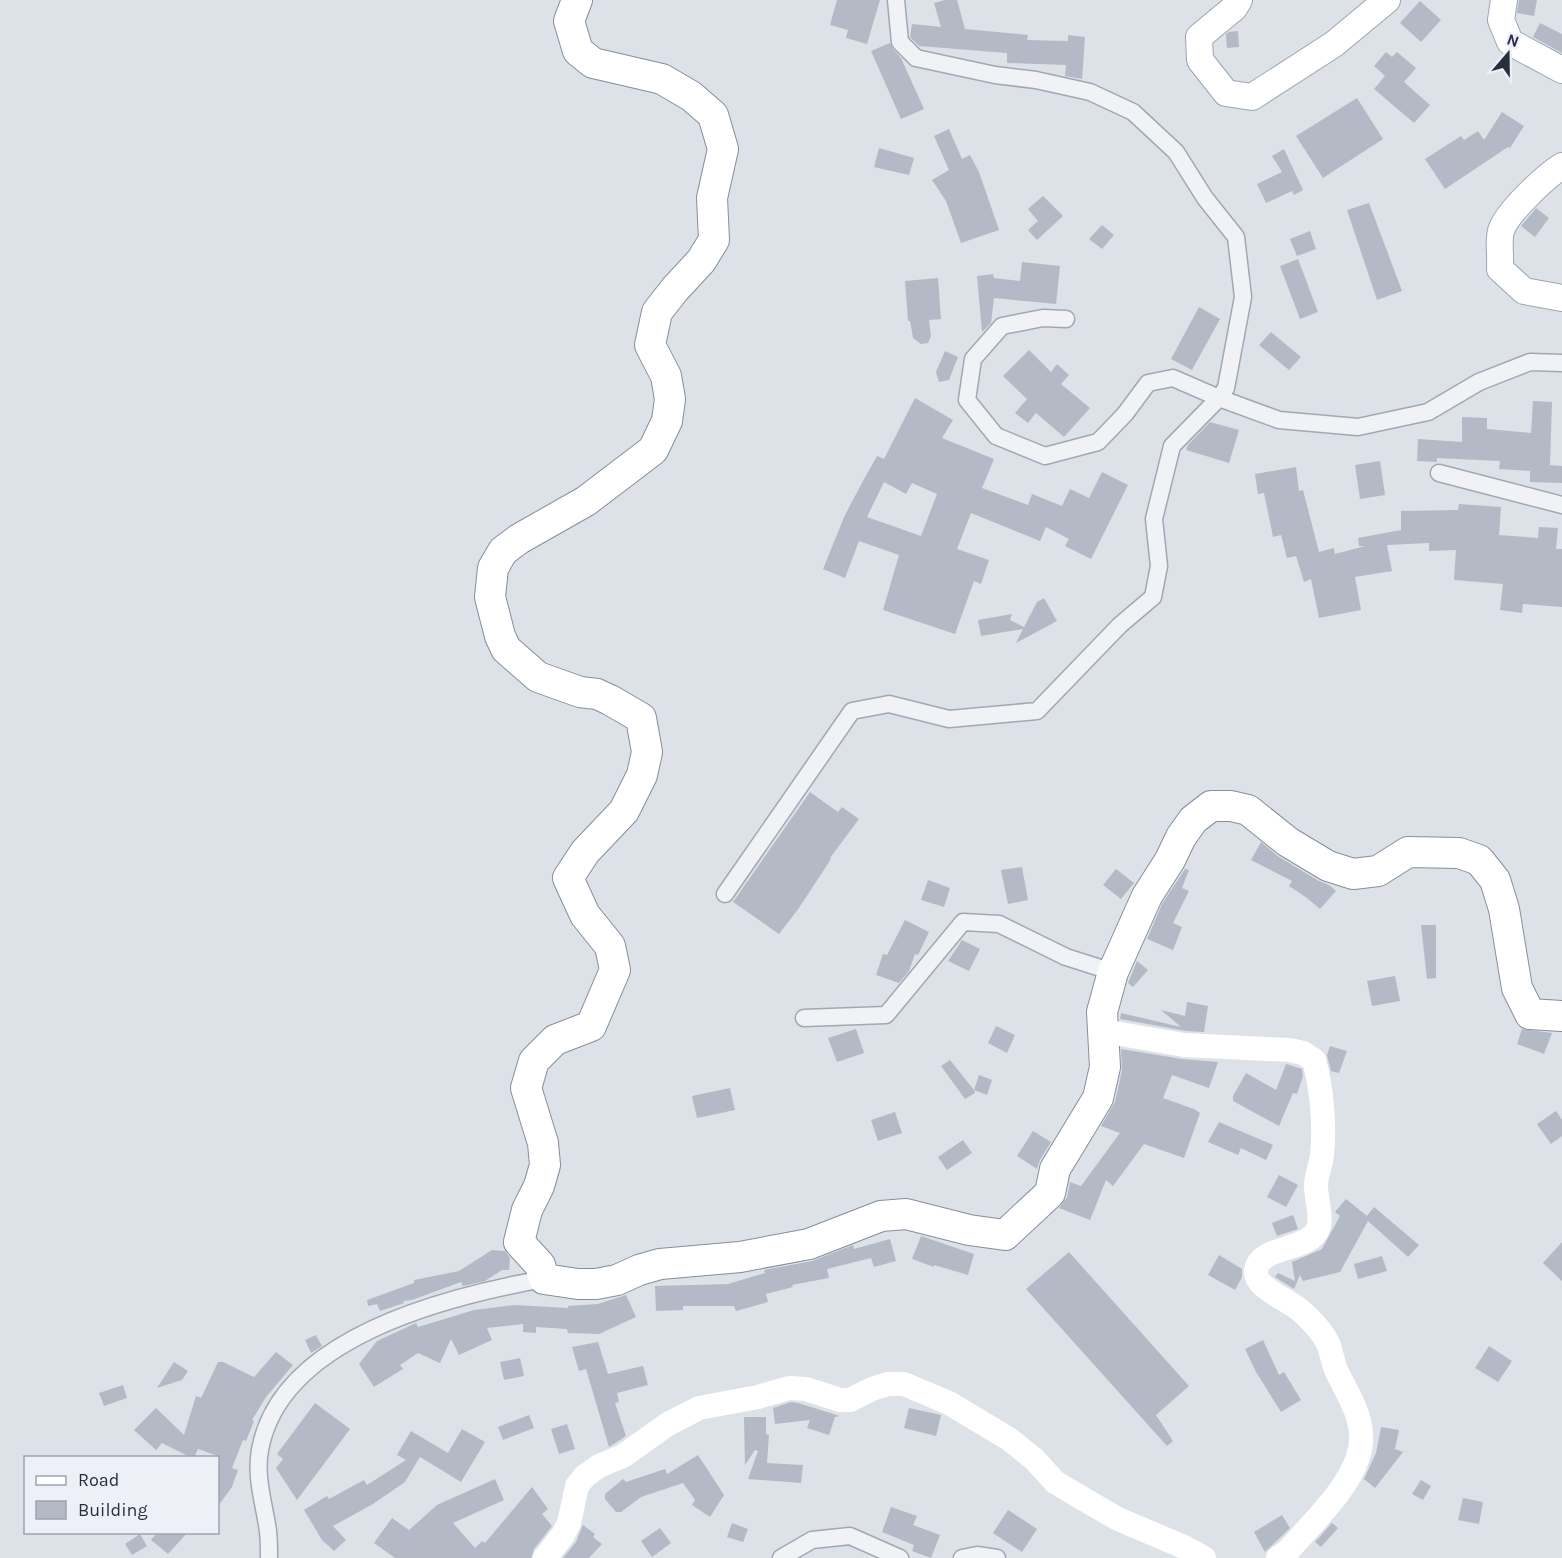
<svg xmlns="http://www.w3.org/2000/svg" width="1562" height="1558" viewBox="0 0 1562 1558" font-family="Karla,sans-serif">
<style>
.building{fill:#b4bac5;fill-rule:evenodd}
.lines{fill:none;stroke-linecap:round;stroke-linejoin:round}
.street-casing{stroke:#a2a8b2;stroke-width:19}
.primary-casing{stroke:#9ca5b4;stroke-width:28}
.highway-casing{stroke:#848e9f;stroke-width:32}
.street{stroke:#f0f2f6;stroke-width:16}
.secondary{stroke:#fff;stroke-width:24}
.primary{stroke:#fff;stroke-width:26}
.highway{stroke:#fff;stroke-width:30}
</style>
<rect width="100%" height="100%" fill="#dde1e8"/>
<g class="building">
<polygon points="837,0 880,0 867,44 846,38 848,30 830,25"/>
<polygon points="945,0 957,0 965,29 1028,35 1027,40 1068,41 1068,35 1085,37 1082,79 1065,76 1066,65 1007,63 1007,53 919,46 910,37 912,24 941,27 934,3"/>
<polygon points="1519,0 1537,0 1534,16 1517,13"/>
<polygon points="1420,1 1441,20 1421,42 1400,23"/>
<polygon points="1540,23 1562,34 1562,53 1533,37"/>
<polygon points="1238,31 1239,47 1227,48 1226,34 1229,32"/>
<polygon points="890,43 893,49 901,58 924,109 901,119 871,51"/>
<polygon points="1386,52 1392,57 1397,52 1416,68 1404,82 1430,105 1414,123 1374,89 1385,76 1374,66"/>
<polygon points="1357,98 1383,139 1323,178 1296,136"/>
<polygon points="1502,112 1524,126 1510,148 1508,147 1445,189 1425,159 1461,136 1464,140 1478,131 1484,140"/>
<polygon points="949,129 962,159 970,155 979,172 999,230 961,243 946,201 932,180 949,170 934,136"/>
<polygon points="879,148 914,158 909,175 874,167"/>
<polygon points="1284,149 1303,190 1294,195 1292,191 1266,203 1257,184 1282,172 1272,156"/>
<polygon points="1043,196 1063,216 1037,240 1028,230 1038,221 1028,209"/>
<polygon points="1369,203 1402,291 1377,300 1347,210"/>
<polygon points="1536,208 1549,218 1535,237 1521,226"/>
<polygon points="1102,225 1114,235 1102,249 1089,239"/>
<polygon points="1310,231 1316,249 1297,256 1290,239"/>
<polygon points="1298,259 1318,312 1300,319 1280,266"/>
<polygon points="1022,262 1060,266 1056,304 994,298 991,323 982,332 977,276 993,274 994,278 1020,281"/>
<polygon points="938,278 941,319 929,320 931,336 928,343 921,344 913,338 910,321 908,321 905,281"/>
<polygon points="1199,307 1220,319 1192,370 1171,359"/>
<polygon points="1271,332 1301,357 1289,370 1259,345"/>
<polygon points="1029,350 1051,372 1057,364 1069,375 1061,384 1090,408 1064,437 1036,413 1028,423 1015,413 1027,399 1003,376"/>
<polygon points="945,351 958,357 949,380 939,382 936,372"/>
<path d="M915,398L953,420L942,438L994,459L982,488L1028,505L1032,494L1062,506L1070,489L1089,498L1102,472L1128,485L1091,559L1065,546L1069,539L1046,527L1040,541L971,513L957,549L989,560L981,584L974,581L955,634L883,610L899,555L859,541L845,578L823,569L845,515L864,479L877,456L884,459ZM884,482L906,494L912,483L937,494L921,536L867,517Z"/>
<polygon points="1533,401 1552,402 1550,465 1562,466 1562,483 1530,482 1530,471 1499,469 1500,461 1437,458 1437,462 1417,461 1418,439 1462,442 1462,417 1487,418 1487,429 1531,433"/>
<polygon points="1210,422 1239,430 1229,463 1186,450 1188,445"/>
<polygon points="1380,461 1385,495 1360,499 1355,465"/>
<polygon points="1296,467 1299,491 1303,490 1319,552 1334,548 1335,554 1365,546 1359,546 1358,538 1401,530 1401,511 1458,510 1459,504 1501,507 1499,535 1538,538 1539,527 1558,528 1556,549 1562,549 1562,607 1523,604 1522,613 1500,610 1503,584 1454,580 1456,550 1429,551 1429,543 1387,545 1392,571 1355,577 1361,610 1319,618 1311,579 1304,582 1296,556 1287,558 1281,535 1273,537 1264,493 1258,494 1255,474"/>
<polygon points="1044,598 1057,621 1016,643 1023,629 981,636 978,620 1012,614 1010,620 1024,627 1037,602"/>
<polygon points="810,792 838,812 842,807 859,819 830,858 831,859 799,908 779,934 733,902"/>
<polygon points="1261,842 1279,857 1319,881 1329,885 1336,891 1320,909 1307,898 1289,886 1292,881 1251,860"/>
<polygon points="1022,867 1028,900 1008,904 1001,870"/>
<polygon points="1116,869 1134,883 1121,899 1103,885"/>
<polygon points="1185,869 1189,870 1182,888 1189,891 1173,923 1182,927 1173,950 1147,939 1162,904"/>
<polygon points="928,880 950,888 944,907 921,900"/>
<polygon points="905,920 929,932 918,955 915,954 909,971 899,983 876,975 883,954 887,955"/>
<polygon points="1421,925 1436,925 1436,978 1427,979"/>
<polygon points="962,940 980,949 969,971 948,961"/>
<polygon points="1137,961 1148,970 1133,987 1128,983"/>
<polygon points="1395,976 1400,1001 1372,1006 1367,981"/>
<polygon points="1187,1002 1208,1006 1204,1032 1186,1031 1120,1019 1121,1013 1181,1027 1161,1010 1185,1016"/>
<polygon points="996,1026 1015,1035 1007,1053 988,1043"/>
<polygon points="856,1029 864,1053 837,1062 828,1038"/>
<polygon points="1522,1029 1552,1033 1544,1054 1517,1044"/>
<polygon points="1330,1046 1347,1051 1339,1073 1331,1071 1327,1055"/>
<polygon points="1121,1049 1182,1059 1218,1062 1209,1088 1172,1075 1163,1098 1194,1109 1200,1113 1184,1158 1144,1144 1113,1186 1106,1180 1090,1220 1059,1208 1067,1197 1070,1182 1081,1186 1120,1133 1101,1126 1115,1102 1122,1070"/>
<polygon points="950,1060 974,1090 979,1075 992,1080 987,1095 974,1090 975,1093 965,1099 941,1066"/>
<polygon points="1286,1064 1302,1069 1303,1076 1297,1094 1293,1093 1279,1126 1233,1101 1233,1096 1246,1073 1276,1090"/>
<polygon points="730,1088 735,1110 697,1118 692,1096"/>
<polygon points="1556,1111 1562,1120 1562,1136 1551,1144 1537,1124"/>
<polygon points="895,1112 902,1133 878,1141 871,1120"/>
<polygon points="1219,1122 1273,1145 1266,1160 1241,1148 1238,1155 1208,1142"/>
<polygon points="1033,1131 1051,1142 1040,1160 1037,1169 1017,1156"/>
<polygon points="963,1140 972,1153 947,1170 938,1157"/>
<polygon points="1279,1175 1298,1185 1286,1207 1267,1197"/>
<polygon points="1346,1199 1367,1216 1374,1207 1419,1245 1408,1257 1368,1221 1340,1272 1303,1281 1300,1275 1294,1289 1275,1277 1278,1273 1295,1281 1292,1262 1322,1249 1340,1216 1335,1212"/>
<polygon points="1293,1215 1298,1229 1277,1236 1272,1223"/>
<polygon points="921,1236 974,1254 968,1275 934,1265 934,1267 912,1259"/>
<polygon points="890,1239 896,1261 874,1267 871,1258 827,1269 829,1278 792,1285 793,1287 766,1294 768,1302 736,1311 734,1306 683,1306 683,1310 656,1311 655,1286 728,1284 765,1273 764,1270 812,1261 853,1245 854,1249"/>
<polygon points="1562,1242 1562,1281 1543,1263"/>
<polygon points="492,1250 505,1251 510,1258 509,1270 502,1270 485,1281 463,1286 461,1282 412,1300 403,1301 404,1303 380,1311 377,1304 368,1306 367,1300 414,1283 414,1280 459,1271"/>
<polygon points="1069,1252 1189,1386 1156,1415 1173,1441 1167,1446 1026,1289"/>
<polygon points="1219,1255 1242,1269 1242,1277 1235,1290 1208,1275"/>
<polygon points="1382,1256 1387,1271 1358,1279 1354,1264"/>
<polygon points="626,1295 636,1317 599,1334 568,1333 567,1329 536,1327 536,1333 523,1332 523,1324 487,1328 492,1340 459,1355 451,1339 440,1363 418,1353 400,1365 403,1369 374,1387 359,1364 377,1341 416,1323 418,1327 474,1310 514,1305 568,1308 568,1306 598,1304"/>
<polygon points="316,1335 322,1346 311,1353 305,1340"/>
<polygon points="1263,1340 1279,1375 1284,1372 1301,1400 1281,1412 1256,1372 1245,1349"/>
<polygon points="598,1342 608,1374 643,1366 648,1385 617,1393 619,1402 615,1403 626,1436 609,1447 586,1369 579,1371 572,1347"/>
<polygon points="1489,1346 1512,1361 1498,1382 1475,1368"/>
<polygon points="276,1352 293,1365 266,1397 252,1420 254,1421 246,1441 243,1440 232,1468 238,1470 232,1487 218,1506 218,1456 198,1449 194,1458 192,1458 162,1443 156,1450 134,1430 156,1408 184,1435 196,1396 201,1398 218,1362 223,1362 254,1377"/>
<polygon points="520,1358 524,1376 504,1380 500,1362"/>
<polygon points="174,1362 188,1371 182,1380 157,1388"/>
<polygon points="123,1385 127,1398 104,1406 99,1393"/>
<polygon points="791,1402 798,1403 840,1416 835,1417 829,1435 807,1428 810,1420 775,1424 773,1408"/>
<polygon points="315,1403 350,1429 297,1500 276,1468 283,1459 277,1454"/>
<polygon points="909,1408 941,1415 936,1436 904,1428"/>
<polygon points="529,1415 534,1428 503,1440 498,1427"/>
<polygon points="744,1417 766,1417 766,1434 769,1435 767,1463 803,1465 801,1483 748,1479 758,1451 755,1450 745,1465"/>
<polygon points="567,1424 575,1449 559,1454 551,1429"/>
<polygon points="1381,1427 1399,1430 1395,1449 1403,1452 1375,1488 1364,1479 1376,1453"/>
<polygon points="462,1429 485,1442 461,1482 420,1457 405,1482 373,1504 333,1526 346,1540 334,1551 322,1540 304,1510 327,1496 329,1499 364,1480 367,1485 406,1460 397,1455 411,1431 448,1453"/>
<polygon points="698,1455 724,1495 710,1517 692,1505 695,1500 683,1483 641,1497 621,1512 616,1512 605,1499 605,1494 623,1479 626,1482 665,1469 667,1474"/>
<polygon points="495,1479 504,1500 453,1523 475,1548 482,1541 485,1543 532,1487 548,1509 542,1514 552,1526 534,1549 531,1558 395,1558 374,1543 392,1518 409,1530 437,1505"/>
<polygon points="1421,1480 1431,1486 1423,1500 1412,1494"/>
<polygon points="1463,1498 1483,1502 1479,1524 1458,1520"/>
<polygon points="891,1507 917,1516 913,1525 940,1535 931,1558 912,1551 914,1545 882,1532"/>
<polygon points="1008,1510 1037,1529 1022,1552 993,1533"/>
<polygon points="1282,1515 1290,1528 1265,1552 1254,1532"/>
<polygon points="732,1523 748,1529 743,1542 727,1537"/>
<polygon points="1332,1523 1338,1528 1321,1547 1315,1542"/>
<polygon points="583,1525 595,1534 593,1537 602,1544 589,1558 563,1558 576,1542"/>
<polygon points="660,1528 671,1543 652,1557 641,1541"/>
<polygon points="157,1533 187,1533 168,1554 151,1540"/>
<polygon points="140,1534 147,1546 132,1555 125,1544"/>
</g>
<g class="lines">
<g class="street-casing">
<g id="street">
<polyline points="1066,319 1043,318 1002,326 973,359 967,400 996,436 1045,456 1098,442 1125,414 1148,383 1173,378 1219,398 1279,420 1358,427 1428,412 1479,382 1530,362 1562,363"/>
<polyline points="1439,473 1562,505"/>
<polyline points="725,894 852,711 889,704 949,719 1037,711 1120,625 1153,597 1159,566 1154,519 1172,446 1219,398 1226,388 1243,297 1236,237 1205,198 1176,152 1133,112 1090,92 1036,80 995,75 916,58 900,42 896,0"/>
<polyline points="804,1018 886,1015 963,922 999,924 1066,957 1113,972"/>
<path d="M269,1558C269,1549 269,1540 268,1531C264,1503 255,1477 260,1450C280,1337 449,1296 544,1279"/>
<polyline points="781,1558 812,1540 850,1536 900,1558"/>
<polyline points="962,1558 977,1555 997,1558"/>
</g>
</g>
<g class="primary-casing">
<g id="primary">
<polyline points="1239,0 1234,8 1199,37 1200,60 1226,93 1252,97 1334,44 1387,0"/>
<polyline points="1504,0 1501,20 1510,42 1562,70"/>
<path d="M1562,166C1546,176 1506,213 1501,231C1498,242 1501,257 1500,269L1524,291L1562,298"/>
</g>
</g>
<g class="highway-casing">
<polyline id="highway" points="577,0 569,21 578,51 593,63 662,79 691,96 713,115 723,149 712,198 714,240 701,261 675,289 657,312 650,345 666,376 670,399 667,421 653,450 586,501 519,539 503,551 493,568 490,597 500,636 506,649 538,677 580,692 597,694 610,700 641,718 647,752 642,775 624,811 585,852 568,878 585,915 610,946 615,970 591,1026 555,1040 534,1061 526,1088 543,1143 545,1165 539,1186 527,1210 519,1242 540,1265 544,1279 578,1284 596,1284 617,1280 639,1270 660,1264 740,1257 809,1244 881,1216 906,1214 969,1230 1005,1235 1050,1193 1055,1169 1098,1098 1105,1067 1102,1012 1113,972 1147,896 1170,860 1181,837 1193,820 1211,806 1231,806 1248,810 1288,842 1328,866 1353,874 1378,871 1408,852 1459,853 1479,860 1495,880 1504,909 1517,988 1530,1014 1562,1016"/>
</g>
<use href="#street" class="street"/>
<g class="secondary">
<path d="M1103,1031L1184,1045L1290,1050L1303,1053L1314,1060C1322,1089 1325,1125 1322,1155C1321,1165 1316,1175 1316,1186C1316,1201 1325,1222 1315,1234C1301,1251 1259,1247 1256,1270C1253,1288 1290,1300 1301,1311C1311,1320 1324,1333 1329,1346C1332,1354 1333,1364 1337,1372C1350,1399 1369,1425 1358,1457C1347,1491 1311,1524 1288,1551L1278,1558"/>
<polyline points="545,1558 563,1535 569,1523 577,1486 585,1476 599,1466 623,1456 668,1424 699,1408 758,1397 789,1388 806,1389 840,1400 850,1400 872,1389 888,1384 904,1384 949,1403 1009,1439 1034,1459 1055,1482 1075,1494 1118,1519 1184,1547 1204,1558"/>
</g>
<use href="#primary" class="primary"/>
<use href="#highway" class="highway"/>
</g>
<rect x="24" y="1456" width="195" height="78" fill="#edf0f6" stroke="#9da3ad" stroke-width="1.5"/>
<rect x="36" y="1476" width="30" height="9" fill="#ffffff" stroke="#9da3ad" stroke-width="1.5"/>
<text x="78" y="1486" font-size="18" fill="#262f3f">Road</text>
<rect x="36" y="1501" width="30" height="18" fill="#b4bac5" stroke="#9da3ad" stroke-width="1.5"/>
<text x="78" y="1516" font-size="18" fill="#262f3f">Building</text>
<g transform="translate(1508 54) rotate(20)" stroke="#edf0f6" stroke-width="4.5" paint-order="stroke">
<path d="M0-4.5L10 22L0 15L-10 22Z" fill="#262f3f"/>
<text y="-9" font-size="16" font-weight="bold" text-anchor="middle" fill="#262f3f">N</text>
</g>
</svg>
